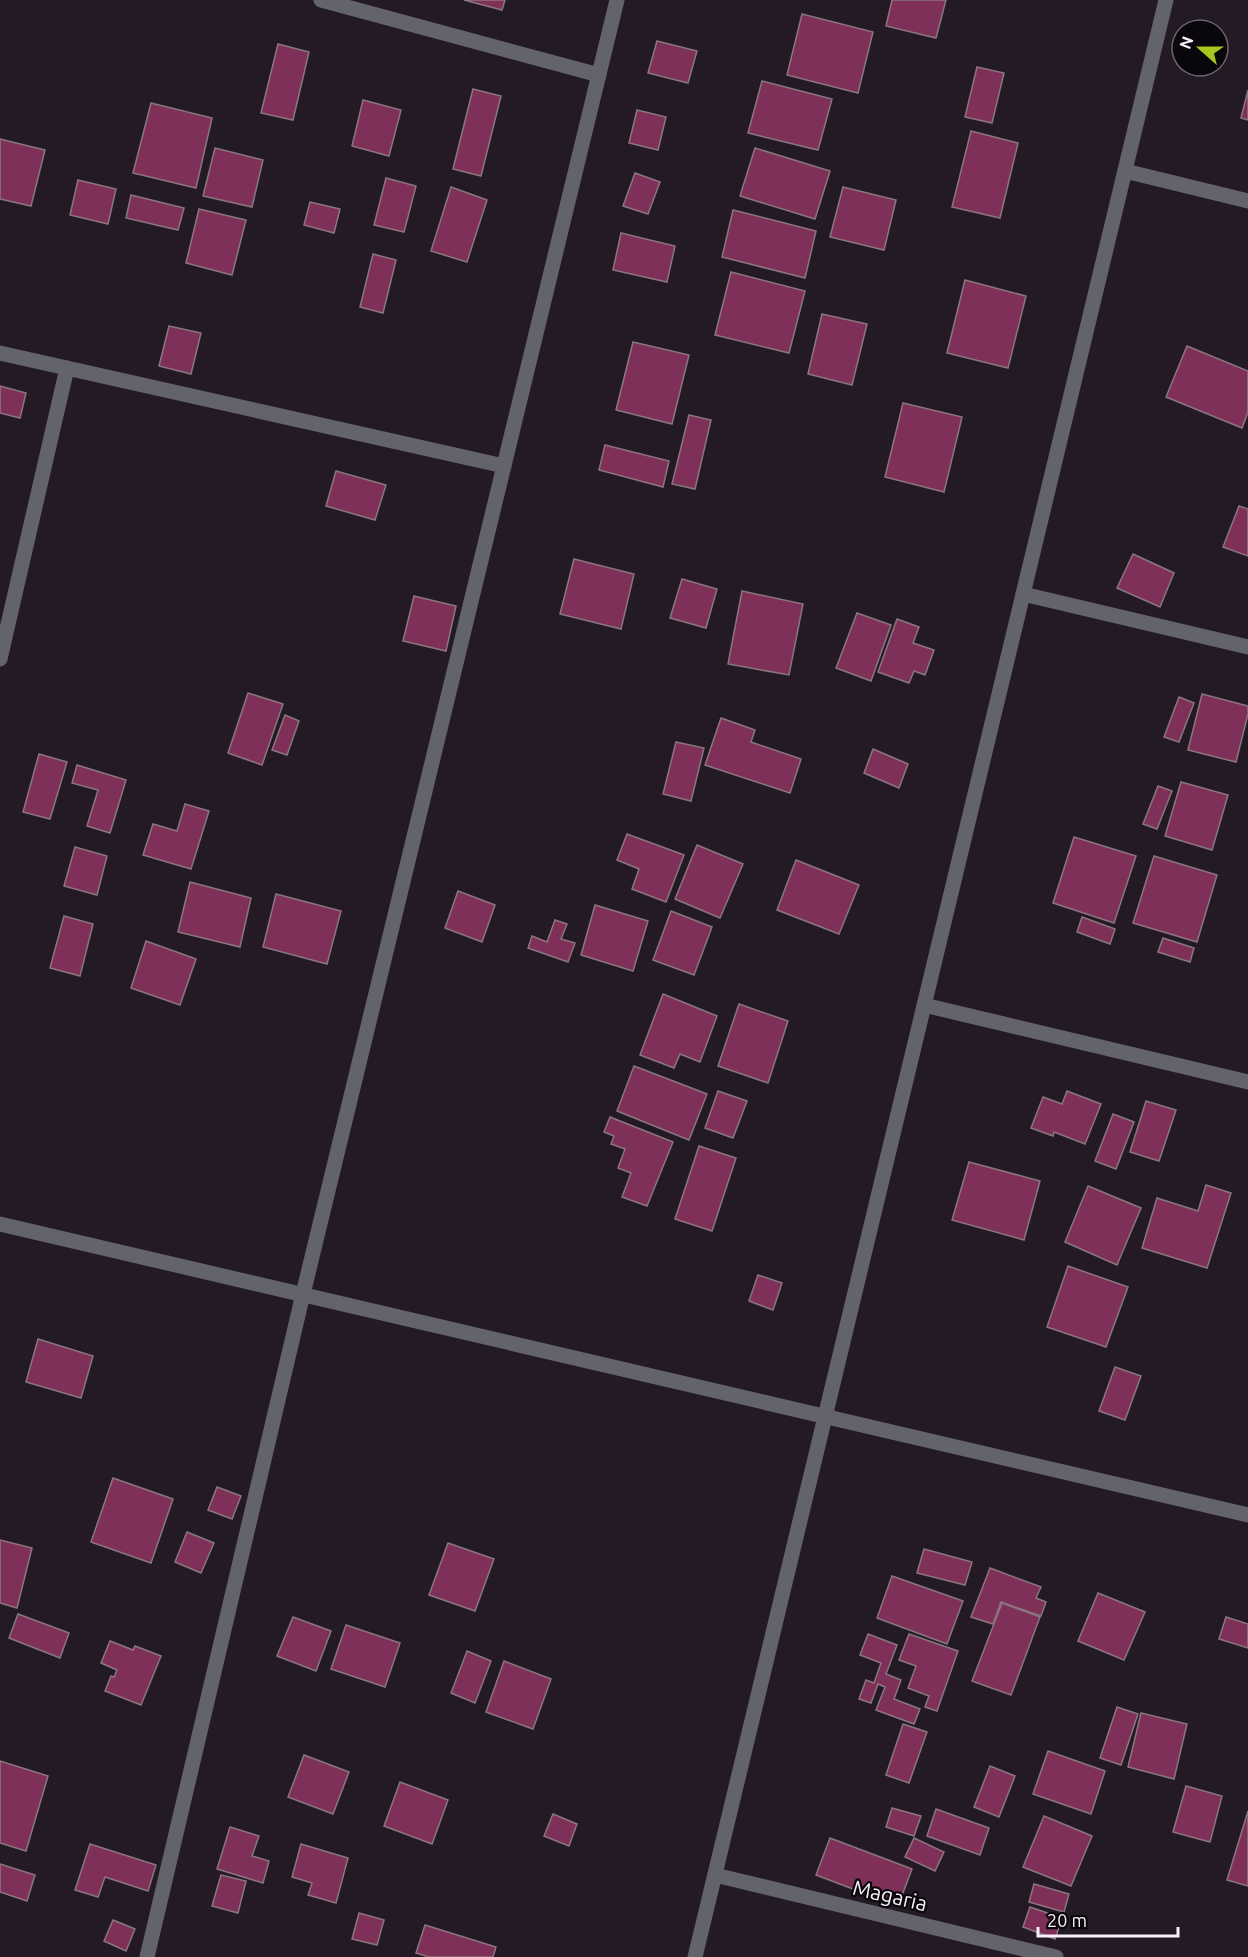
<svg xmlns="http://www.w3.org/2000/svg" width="1248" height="1957" viewBox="0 0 1248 1957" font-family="Ubuntu,sans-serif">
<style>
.building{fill:#7f3058;stroke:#8a767e;stroke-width:1.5}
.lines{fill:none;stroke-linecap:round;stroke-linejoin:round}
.minor{stroke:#63636b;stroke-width:15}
.labels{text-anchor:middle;stroke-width:4.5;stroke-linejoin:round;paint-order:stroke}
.street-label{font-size:21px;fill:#f7f0f9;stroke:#0a070c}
</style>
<rect width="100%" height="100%" fill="#241a26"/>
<g class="building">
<polygon points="464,0 505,0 502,10"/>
<polygon points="892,0 946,0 936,38 886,26"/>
<polygon points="802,14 873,32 858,93 787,75"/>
<polygon points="657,41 697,51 688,83 648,73"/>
<polygon points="278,44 309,52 293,120 261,113"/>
<polygon points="977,67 1004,73 992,123 965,117"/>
<polygon points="762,81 832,99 818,150 748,133"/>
<polygon points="473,89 501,96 481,176 453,169"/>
<polygon points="1248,90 1248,120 1241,118"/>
<polygon points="363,100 401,110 389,156 352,146"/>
<polygon points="151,103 212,118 196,188 133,173"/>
<polygon points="637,110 666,117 658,150 629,143"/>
<polygon points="971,131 1018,143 1000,218 952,207"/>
<polygon points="0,139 45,150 31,206 0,199"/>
<polygon points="215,148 263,160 252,207 203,196"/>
<polygon points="755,148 830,171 815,219 740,196"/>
<polygon points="635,173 660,182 648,214 623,206"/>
<polygon points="386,178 416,186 404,232 374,225"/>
<polygon points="78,180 116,189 108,224 70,215"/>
<polygon points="451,187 487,200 467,262 431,251"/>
<polygon points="843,187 896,200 884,250 830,237"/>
<polygon points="131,195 184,208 178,230 126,218"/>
<polygon points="310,202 340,209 334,233 304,225"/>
<polygon points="199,209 246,220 232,275 186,263"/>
<polygon points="733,210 816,231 805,278 722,257"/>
<polygon points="621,233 675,246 667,282 613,270"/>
<polygon points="373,254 396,260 383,313 360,307"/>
<polygon points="731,272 805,291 789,353 715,335"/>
<polygon points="965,280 1026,296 1008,368 947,353"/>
<polygon points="822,314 867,324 852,385 808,374"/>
<polygon points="169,326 201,333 191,374 159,366"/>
<polygon points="633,342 689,355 672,424 616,410"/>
<polygon points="1187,346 1248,371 1248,412 1242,428 1166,397"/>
<polygon points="0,386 26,393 20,418 0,413"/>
<polygon points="903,403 962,417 944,492 885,477"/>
<polygon points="689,415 711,420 695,489 672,484"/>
<polygon points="605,445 669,461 663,487 599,470"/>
<polygon points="336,471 386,485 375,520 326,506"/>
<polygon points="1239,506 1248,509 1248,556 1223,547"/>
<polygon points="1133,554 1174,573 1160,607 1117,588"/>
<polygon points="574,559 634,574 621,629 560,614"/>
<polygon points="682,579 717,589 706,628 670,618"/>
<polygon points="742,591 803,604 789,675 728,664"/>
<polygon points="414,596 456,606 446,651 403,641"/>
<polygon points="857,613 891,625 871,681 836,668"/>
<polygon points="897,619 919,627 913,643 934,650 925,675 914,671 909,683 878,672"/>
<polygon points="248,693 283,704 262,765 228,753"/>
<polygon points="1202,694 1248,706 1248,714 1236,762 1188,750"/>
<polygon points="1179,697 1194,703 1179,742 1164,737"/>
<polygon points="285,715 299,721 287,755 272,750"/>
<polygon points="721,718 755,730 751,742 801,759 790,793 705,765"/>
<polygon points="676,742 704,748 691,801 663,794"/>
<polygon points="873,749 908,764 899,788 864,773"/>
<polygon points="39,754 67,762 50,819 23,812"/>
<polygon points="77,765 126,780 110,833 87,826 98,790 72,783"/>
<polygon points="1181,782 1228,795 1212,850 1165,836"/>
<polygon points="1158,786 1172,791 1157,829 1143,824"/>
<polygon points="185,804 209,811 191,869 143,855 153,824 177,831"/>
<polygon points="627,834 684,855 666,902 632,889 639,869 617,860"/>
<polygon points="1074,837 1136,856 1114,923 1053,903"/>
<polygon points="697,845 743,864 720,918 675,899"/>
<polygon points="75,847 107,856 97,895 64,886"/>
<polygon points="1154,856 1217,875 1197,942 1133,923"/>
<polygon points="796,860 859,885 839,934 777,910"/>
<polygon points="190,882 251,898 240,947 178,932"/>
<polygon points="458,891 495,905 482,942 445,928"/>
<polygon points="276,894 341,911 327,964 263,947"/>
<polygon points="595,905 648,921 633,971 581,955"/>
<polygon points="671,911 712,927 694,975 653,960"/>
<polygon points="64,916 93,924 80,976 50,968"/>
<polygon points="1082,917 1115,929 1110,944 1077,932"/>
<polygon points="555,920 567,924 561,939 575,943 568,962 528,948 532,936 547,942"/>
<polygon points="1163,938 1194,948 1190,962 1158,952"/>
<polygon points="146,941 196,959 180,1005 131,988"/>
<polygon points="663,994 717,1016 700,1062 680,1054 674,1068 640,1055"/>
<polygon points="739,1004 788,1021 768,1083 718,1066"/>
<polygon points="634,1066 707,1094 689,1140 617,1111"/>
<polygon points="718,1091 747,1101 733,1138 705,1128"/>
<polygon points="1067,1091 1101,1104 1085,1144 1054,1132 1053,1136 1031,1128 1043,1097 1062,1104"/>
<polygon points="1146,1101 1176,1110 1159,1161 1130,1152"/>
<polygon points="1113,1114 1134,1122 1116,1169 1095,1161"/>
<polygon points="610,1117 673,1142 647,1206 622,1197 631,1173 618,1168 625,1149 611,1144 614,1136 604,1132"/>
<polygon points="699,1146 736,1158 712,1231 675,1219"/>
<polygon points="969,1162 1040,1181 1024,1240 952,1220"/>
<polygon points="1206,1185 1231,1193 1207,1268 1142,1248 1157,1198 1198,1211"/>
<polygon points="1088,1186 1141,1208 1117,1265 1065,1242"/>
<polygon points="1068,1266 1128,1287 1106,1347 1047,1327"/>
<polygon points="758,1275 782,1283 773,1310 749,1301"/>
<polygon points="38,1339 93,1356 81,1398 26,1382"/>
<polygon points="1115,1367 1141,1376 1125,1420 1099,1411"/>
<polygon points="113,1478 173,1499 151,1563 91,1542"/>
<polygon points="217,1487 241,1496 232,1519 208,1510"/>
<polygon points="187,1532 214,1543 201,1573 175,1562"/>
<polygon points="0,1540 32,1548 17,1608 0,1603"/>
<polygon points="448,1543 494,1559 475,1611 429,1595"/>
<polygon points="924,1549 972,1562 965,1585 917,1573"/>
<polygon points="990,1568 1041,1587 1036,1598 1046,1602 1041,1616 1001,1602 993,1624 971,1617"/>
<polygon points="892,1576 963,1601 947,1644 877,1618"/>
<polygon points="1098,1593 1145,1612 1124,1660 1078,1641"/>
<polygon points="1002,1603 1040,1617 1011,1695 972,1681"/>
<polygon points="18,1614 69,1633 60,1658 9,1638"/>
<polygon points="293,1617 331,1631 316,1671 277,1656"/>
<polygon points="1226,1617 1248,1624 1248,1648 1219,1639"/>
<polygon points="346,1625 400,1643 385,1687 331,1669"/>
<polygon points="868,1634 897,1645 886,1674 901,1680 894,1699 920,1709 914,1724 876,1710 885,1687 878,1684 871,1703 859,1699 866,1680 874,1683 881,1663 860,1655"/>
<polygon points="909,1634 958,1651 937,1711 925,1707 929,1696 908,1688 916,1666 899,1660"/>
<polygon points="110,1641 133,1650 135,1646 161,1656 141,1705 105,1691 111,1676 114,1677 117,1670 101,1663"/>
<polygon points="467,1651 491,1661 475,1703 451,1693"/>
<polygon points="504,1661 551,1679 533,1729 486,1712"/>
<polygon points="1117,1707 1138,1714 1121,1765 1100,1758"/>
<polygon points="1141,1713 1187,1724 1174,1779 1128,1767"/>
<polygon points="903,1724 927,1732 909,1783 886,1775"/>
<polygon points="1048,1751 1105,1771 1091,1814 1033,1794"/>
<polygon points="304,1755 349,1772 333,1814 288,1797"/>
<polygon points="0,1761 48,1776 26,1851 0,1843"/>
<polygon points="990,1766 1015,1776 999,1817 974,1807"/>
<polygon points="400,1782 448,1800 432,1844 384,1826"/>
<polygon points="1186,1786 1222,1796 1210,1842 1173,1832"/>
<polygon points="892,1808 921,1816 914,1836 886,1827"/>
<polygon points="936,1809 989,1828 980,1855 927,1836"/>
<polygon points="1248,1811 1248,1886 1227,1880"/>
<polygon points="553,1814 577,1824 569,1846 544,1836"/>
<polygon points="1044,1816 1092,1836 1071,1886 1023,1867"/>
<polygon points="230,1827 259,1836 252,1856 269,1861 263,1883 217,1869"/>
<polygon points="830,1838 912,1869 898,1906 816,1875"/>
<polygon points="914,1838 944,1852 935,1871 905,1857"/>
<polygon points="90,1844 156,1865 148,1891 105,1877 98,1897 75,1890"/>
<polygon points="301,1844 348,1858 336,1903 308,1895 312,1883 292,1877"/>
<polygon points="0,1864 35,1875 27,1901 0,1892"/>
<polygon points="221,1875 246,1881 238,1913 212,1906"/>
<polygon points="1034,1884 1069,1894 1064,1912 1029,1902"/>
<polygon points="1030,1907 1062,1918 1055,1939 1023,1927"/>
<polygon points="359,1913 384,1920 377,1945 352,1939"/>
<polygon points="113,1920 135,1929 126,1951 104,1941"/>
<polygon points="425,1925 496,1947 493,1957 429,1957 416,1953"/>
</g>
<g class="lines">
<g class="minor">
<polyline points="321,0 599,75"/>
<polyline points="1125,171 1248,201"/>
<polyline points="0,353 504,466"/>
<polyline points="1023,594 1248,647"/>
<polyline points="0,659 67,368"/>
<polyline points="924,1005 1248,1082"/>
<polyline points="0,1224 1248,1515"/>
<polyline points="715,1875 1056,1957"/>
<polyline points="147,1957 303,1294 617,0"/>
<polyline points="695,1957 1166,0"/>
</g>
</g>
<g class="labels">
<g class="street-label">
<text transform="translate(890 1896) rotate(13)" y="7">Magaria</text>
</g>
</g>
<g transform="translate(1200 48) rotate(291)"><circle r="28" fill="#0a070c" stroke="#69646b" stroke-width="1.5"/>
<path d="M0-4.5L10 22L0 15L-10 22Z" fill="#a8c71c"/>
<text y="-9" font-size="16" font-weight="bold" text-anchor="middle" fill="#f7f0f9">N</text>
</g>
<path d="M1038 1927v9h140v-9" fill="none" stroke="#f7f0f9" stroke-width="3"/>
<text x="1047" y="1927" font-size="18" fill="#f7f0f9" stroke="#0a070c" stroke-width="4.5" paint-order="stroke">20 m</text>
</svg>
